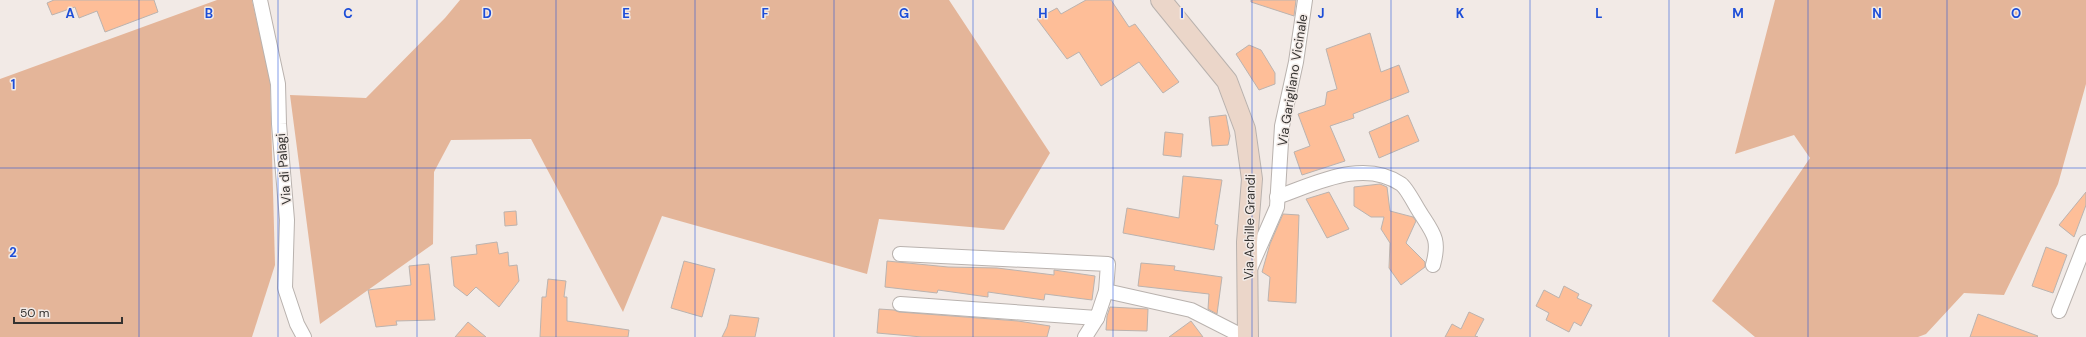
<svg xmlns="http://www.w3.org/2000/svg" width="2086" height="337" viewBox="0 0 2086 337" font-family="'DM Sans',sans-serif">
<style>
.green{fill:#e4b599}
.building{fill:#febe98;stroke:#bbb3af}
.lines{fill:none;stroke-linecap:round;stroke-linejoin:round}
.minor-casing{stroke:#b9b2ae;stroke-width:16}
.secondary-casing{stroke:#b9b2ae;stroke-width:22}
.minor{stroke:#fff;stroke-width:14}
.secondary{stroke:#ebd6c9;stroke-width:20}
.grid{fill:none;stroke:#1d4ed8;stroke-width:1;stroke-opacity:0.55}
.labels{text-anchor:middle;stroke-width:3;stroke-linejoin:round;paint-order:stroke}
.street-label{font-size:13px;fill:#343230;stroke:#f2eae6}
.grid-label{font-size:13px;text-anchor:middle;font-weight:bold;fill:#1d4ed8;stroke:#f2eae6;stroke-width:3;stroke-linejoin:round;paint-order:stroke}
</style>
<rect width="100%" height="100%" fill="#f2eae6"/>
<g class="green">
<polygon points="217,0 252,0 270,79 275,265 252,337 0,337 0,79"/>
<polygon points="460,0 949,0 1050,153 1004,230 879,219 867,274 662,216 623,312 531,139 451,140 434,172 433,244 320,324 290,95 366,98 445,18"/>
<polygon points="1775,0 2086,0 2086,84 2058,184 2004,295 1964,293 1926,334 1918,337 1755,337 1712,301 1810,158 1794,135 1735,154"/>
</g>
<g class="building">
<polygon points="54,0 154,0 158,12 105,32 97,11 79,18 75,7 52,15 47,3"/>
<polygon points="1086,0 1111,0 1129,27 1135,24 1179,82 1163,93 1139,62 1101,86 1079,52 1067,59 1037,19 1057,8 1061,14"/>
<polygon points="1251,0 1296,0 1294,16 1251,2"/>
<polygon points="1370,33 1381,72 1399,65 1409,92 1353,114 1354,118 1330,126 1345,161 1302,175 1294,152 1310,146 1298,114 1325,105 1327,92 1337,89 1326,49"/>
<polygon points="1249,45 1261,50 1275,73 1275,84 1259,90 1236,54"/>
<polygon points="1226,115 1230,136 1228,145 1212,146 1209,117"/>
<polygon points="1408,115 1419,141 1379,158 1369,132"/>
<polygon points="1165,132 1183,134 1181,157 1163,155"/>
<polygon points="1183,176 1222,180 1215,224 1218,225 1214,250 1123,233 1127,208 1179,218"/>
<polygon points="1380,184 1387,187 1390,211 1413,217 1416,221 1406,243 1425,262 1425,267 1401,285 1389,268 1390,243 1381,229 1384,217 1371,217 1354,206 1354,187"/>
<polygon points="1329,192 1349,229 1327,238 1306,199"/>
<polygon points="2086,192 2086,205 2074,237 2059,225"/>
<polygon points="516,211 517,225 505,226 504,212"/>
<polygon points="1283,214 1299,215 1296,303 1268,301 1270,277 1262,272 1270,244"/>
<polygon points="497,242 499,254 508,252 509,266 517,265 519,281 499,307 476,287 467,296 454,286 451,257 477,254 476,245"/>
<polygon points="2046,247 2067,255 2053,293 2032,286"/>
<polygon points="684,261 715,269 702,317 671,308"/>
<polygon points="887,261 948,267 997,268 1054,275 1054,270 1095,276 1092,300 1045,294 1044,300 988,292 988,297 938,290 937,293 885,287"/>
<polygon points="1141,263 1175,266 1174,270 1222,277 1217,314 1208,309 1209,294 1138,286"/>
<polygon points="429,264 435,320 396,321 397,325 376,327 368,290 411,285 409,266"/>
<polygon points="548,279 566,281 564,297 567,297 567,321 629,330 628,337 540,337 542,297 546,297"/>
<polygon points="1564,286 1579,294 1577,298 1592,305 1581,326 1574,322 1569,332 1546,320 1549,313 1536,306 1544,290 1559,298"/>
<polygon points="1110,307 1148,309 1147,331 1106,330 1107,316"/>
<polygon points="879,309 894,310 899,312 1018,321 1050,326 1047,337 922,337 877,333"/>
<polygon points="1469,312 1484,319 1475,336 1478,337 1445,337 1452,324 1461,329"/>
<polygon points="1978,314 2038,336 2037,337 1970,337"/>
<polygon points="730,315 759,318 755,337 722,337 727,327"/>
<polygon points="1191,321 1203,337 1169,337"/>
<polygon points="468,322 486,337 455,337"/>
</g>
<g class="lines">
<g class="minor-casing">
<g id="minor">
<polyline points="260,0 278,84 279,124 287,220 285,288 297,324 304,337"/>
<path d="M1277,197C1315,184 1363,158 1401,184C1407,188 1416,207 1421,214C1434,234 1440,240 1433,265"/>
<polyline points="900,254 1108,264 1106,291 1097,318 900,304"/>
<polyline points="1249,271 1277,207 1282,126 1296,62 1305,0"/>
<polyline points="1106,291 1191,310 1244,337"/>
<polyline points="2059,311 2086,242"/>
<polyline points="1085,337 1097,318"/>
</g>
</g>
<g class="secondary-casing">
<polyline id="secondary" points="1161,0 1227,81 1245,129 1252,179 1247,242 1248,337"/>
</g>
<use href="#minor" class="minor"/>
<use href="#secondary" class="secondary"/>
</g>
<path class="grid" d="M139,0V337M278,0V337M417,0V337M556,0V337M695,0V337M834,0V337M973,0V337M1113,0V337M1252,0V337M1391,0V337M1530,0V337M1669,0V337M1808,0V337M1947,0V337M0,168H2086"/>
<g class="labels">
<g class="street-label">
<text transform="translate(1292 80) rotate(-81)" y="5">Via Garigliano Vicinale</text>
<text transform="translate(283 169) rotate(-95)" y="5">Via di Palagi</text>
<text transform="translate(1249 227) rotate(-89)" y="5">Via Achille Grandi</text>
</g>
</g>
<g class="grid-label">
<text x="70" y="18">A</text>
<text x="209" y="18">B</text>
<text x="348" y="18">C</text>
<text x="487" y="18">D</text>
<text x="626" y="18">E</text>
<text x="765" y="18">F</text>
<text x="904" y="18">G</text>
<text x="1043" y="18">H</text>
<text x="1182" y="18">I</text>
<text x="1321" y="18">J</text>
<text x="1460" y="18">K</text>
<text x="1599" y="18">L</text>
<text x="1738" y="18">M</text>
<text x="1877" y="18">N</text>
<text x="2016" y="18">O</text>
<text x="13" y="89">1</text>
<text x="13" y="257">2</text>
</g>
<path d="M14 317v6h108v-6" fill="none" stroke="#343230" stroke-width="2"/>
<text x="20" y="317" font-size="12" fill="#343230" stroke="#f2eae6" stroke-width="3" paint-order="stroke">50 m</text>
</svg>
